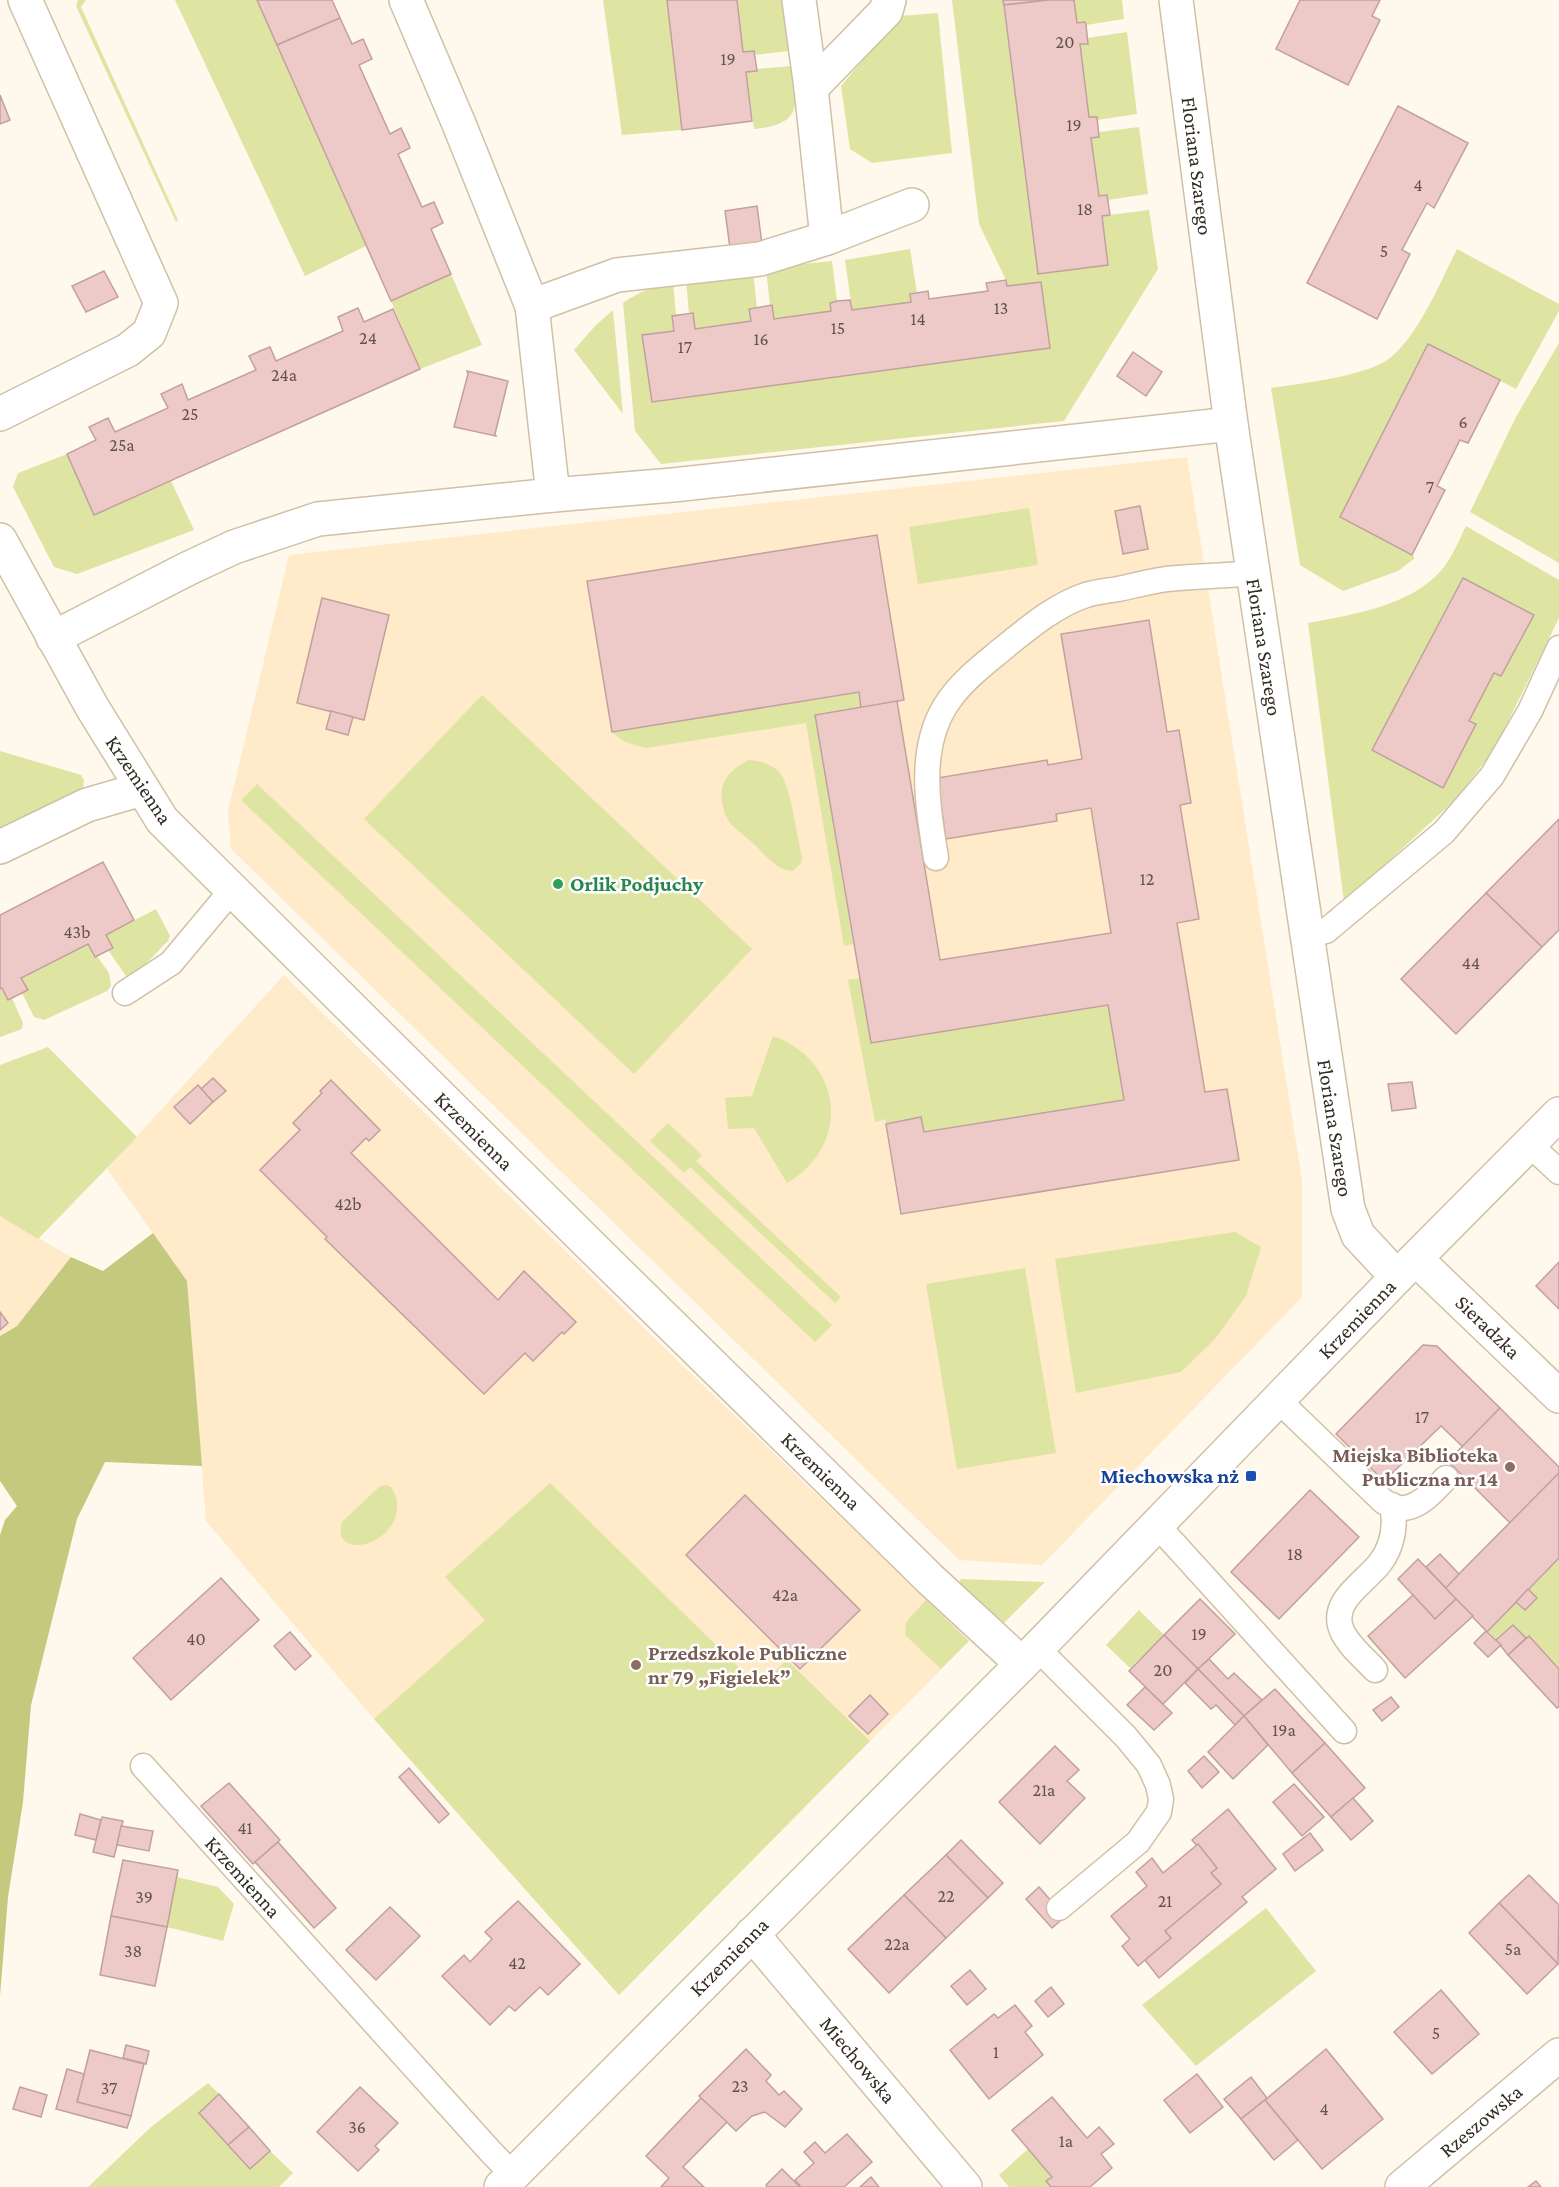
<svg xmlns="http://www.w3.org/2000/svg" width="1559" height="2187" viewBox="0 0 1559 2187" font-family="'Crimson Pro',serif">
<style>
.built{fill:#ffeac9}
.green{fill:#dee5a2}
.forest{fill:#c3ca7e}
.building{fill:#edcac8;stroke:#c1a09e;stroke-width:1.5}
.lines{fill:none;stroke-linecap:round;stroke-linejoin:round}
.service-casing{stroke:#d0c0a6;stroke-width:27}
.minor-casing{stroke:#d0c0a6;stroke-width:36}
.service{stroke:#fff;stroke-width:24}
.minor{stroke:#fff;stroke-width:33}
.leisure-dot{fill:#2e9e5b;stroke:#fff;stroke-width:2}
.education-dot{fill:#8d6e63;stroke:#fff;stroke-width:2}
.transit-dot{fill:#1a4fb4;stroke:#fff;stroke-width:2}
.labels{text-anchor:middle;stroke-width:5;stroke-linejoin:round;paint-order:stroke}
.number-label{font-size:18px;fill:#61544c}
.street-label{font-size:21px;fill:#322c22;stroke:#fff}
.leisure-label{font-size:21px;font-weight:bold;fill:#27864d;stroke:#fff;text-anchor:start}
.education-label{font-size:21px;font-weight:bold;fill:#785e54;stroke:#fff;text-anchor:end}
.transit-label{font-size:21px;font-weight:bold;fill:#164399;stroke:#fff;text-anchor:end}
</style>
<rect width="100%" height="100%" fill="#fff8ed"/>
<g class="built">
<polygon points="1187,457 1302,1180 1302,1297 1042,1565 959,1560 231,849 228,811 289,555"/>
<polygon points="284,975 649,1333 969,1641 619,1995 379,1725 206,1521 187,1281 107,1169"/>
<polygon points="0,1216 71,1257 17,1326 0,1336"/>
</g>
<g class="green">
<polygon points="78,0 86,0 81,7 178,220 176,222 76,6"/>
<polygon points="175,0 257,0 366,246 305,276"/>
<polygon points="603,0 667,0 682,130 622,135"/>
<polygon points="737,0 783,0 790,51 754,55 754,51 743,52"/>
<path d="M952,0H1003L1038,273L1102,216L1149,210L1158,269L1064,421L661,464L635,431L623,303C639,292 654,286 673,281L676,316L672,317L674,331L642,336L652,402L1050,348L1041,282L1007,286L1006,280L979,224Z"/>
<polygon points="1074,0 1122,0 1124,19 1086,25 1085,22 1077,23"/>
<polygon points="938,13 952,153 872,163 850,149 841,86 900,16"/>
<polygon points="1127,32 1137,114 1097,120 1096,117 1089,117 1080,44 1088,44 1087,38"/>
<path d="M792,66C798,107 802,124 754,129L746,72L756,71V69Z"/>
<polygon points="1139,127 1148,194 1108,200 1099,196 1091,138 1099,137 1099,132"/>
<polygon points="910,249 917,293 910,294 911,302 852,310 845,260"/>
<path d="M1457,249L1559,304V311L1516,389L1428,344L1340,517L1412,555L1415,558L1398,571L1343,591L1300,565L1271,388C1302,383 1365,377 1390,358C1419,335 1440,282 1457,249Z"/>
<polygon points="832,261 837,301 830,303 831,311 774,319 770,306 766,268"/>
<polygon points="753,271 757,308 750,309 751,321 695,329 689,314 686,280"/>
<polygon points="451,274 482,345 420,369 391,301"/>
<polygon points="613,310 623,414 574,350 595,326"/>
<polygon points="1559,343 1559,563 1470,512 1516,417"/>
<polygon points="67,454 94,515 171,481 194,530 77,574 54,567 13,487 18,473"/>
<polygon points="1029,508 1038,565 918,584 909,527"/>
<path d="M1466,526L1559,580V618L1500,738L1487,759L1454,801L1344,902L1308,623C1352,615 1415,605 1444,567C1453,555 1459,540 1466,526Z"/>
<polygon points="859,692 861,708 815,715 853,944 844,946 806,723 646,748 625,742 612,732"/>
<polygon points="482,695 752,949 634,1074 364,819"/>
<polygon points="0,751 81,775 84,780 83,790 0,835"/>
<path d="M749,760C760,761 773,764 780,773C791,787 797,838 802,857L801,863L793,871C777,871 766,856 755,845C749,839 741,834 734,827C728,822 725,815 723,807C717,783 729,770 749,760Z"/>
<polygon points="257,784 832,1325 815,1342 241,800"/>
<path d="M156,909L170,936L168,941C156,952 141,973 126,976L108,950L113,947L106,935Z"/>
<polygon points="88,944 94,957 97,956 109,973 111,986 107,991 44,1020 34,1017 22,993 27,990 21,978"/>
<polygon points="860,978 871,1043 1108,1005 1124,1100 924,1132 921,1117 886,1124 886,1119 875,1122 848,980"/>
<polygon points="2,988 8,1000 12,998 23,1023 22,1029 0,1037 0,989"/>
<path d="M773,1036C843,1061 852,1145 787,1183L754,1128L728,1129L725,1098L752,1096Z"/>
<polygon points="48,1047 137,1137 38,1239 0,1216 0,1065"/>
<polygon points="668,1123 702,1155 696,1161 841,1297 835,1303 690,1167 684,1173 650,1141"/>
<polygon points="1235,1232 1261,1247 1246,1296 1215,1339 1181,1372 1076,1393 1055,1259"/>
<polygon points="1025,1268 1056,1453 957,1469 926,1284"/>
<polygon points="550,1483 759,1687 787,1660 870,1741 619,1995 374,1719 485,1620 445,1577"/>
<path d="M386,1485L391,1487C396,1495 398,1501 397,1509C393,1549 330,1559 342,1522L379,1487Z"/>
<polygon points="1559,1558 1559,1669 1529,1636 1526,1638 1513,1626 1497,1640 1488,1631 1516,1602 1525,1610 1537,1599 1528,1589"/>
<polygon points="960,1579 1045,1582 1001,1626 961,1588"/>
<polygon points="926,1600 969,1641 941,1669 905,1635 906,1622"/>
<polygon points="1139,1610 1164,1635 1130,1668 1106,1645"/>
<polygon points="177,1877 218,1887 234,1904 223,1941 167,1927"/>
<polygon points="1266,1908 1316,1971 1196,2066 1142,2005"/>
<polygon points="208,2083 219,2094 199,2113 249,2169 270,2151 293,2173 279,2187 88,2187 151,2127"/>
<polygon points="1028,2149 1052,2177 1046,2181 1051,2187 1009,2187 999,2175"/>
</g>
<polygon class="forest" points="153,1233 187,1281 202,1466 105,1462 77,1519 31,1705 23,1802 8,1897 0,1996 0,1535 5,1520 17,1506 0,1481 0,1336 17,1326 71,1257 103,1271"/>
<g class="building">
<polygon points="257,0 332,0 340,18 277,45"/>
<polygon points="667,0 737,0 743,52 754,51 757,71 746,72 752,121 682,130"/>
<polygon points="1003,0 1049,0 1004,5"/>
<polygon points="1049,0 1074,0 1077,23 1085,22 1086,25 1088,44 1080,44 1089,117 1097,117 1099,137 1091,138 1099,196 1107,195 1110,215 1102,216 1108,265 1038,274 1004,5"/>
<polygon points="1300,0 1380,0 1372,16 1380,20 1348,85 1276,49"/>
<polygon points="340,18 352,44 363,39 372,59 359,65 390,134 401,128 408,143 410,148 398,154 422,207 434,202 443,223 431,229 451,274 391,301 277,45"/>
<polygon points="0,95 10,120 0,124"/>
<polygon points="1398,106 1468,143 1434,208 1427,203 1402,250 1410,254 1377,319 1307,283"/>
<polygon points="757,206 762,244 730,248 725,211"/>
<polygon points="104,271 118,297 86,312 72,286"/>
<polygon points="1006,280 1007,286 1041,282 1050,348 652,402 642,335 674,331 672,316 693,313 695,329 751,321 749,309 772,305 774,319 831,311 830,303 837,301 850,300 852,310 911,302 910,294 928,291 929,299 988,291 986,283"/>
<polygon points="358,308 364,322 393,309 420,369 94,515 67,454 96,440 89,427 108,418 115,432 168,408 161,394 182,384 188,400 256,370 249,356 260,351 270,347 276,361 343,331 338,317"/>
<polygon points="1428,344 1500,380 1468,443 1460,440 1437,486 1445,490 1412,555 1340,517"/>
<polygon points="1133,352 1162,372 1146,396 1117,376"/>
<polygon points="467,371 508,381 495,434 496,436 454,427 468,374"/>
<polygon points="1140,506 1148,549 1123,554 1115,511"/>
<polygon points="877,535 904,700 861,708 859,692 612,732 587,581"/>
<polygon points="1463,578 1534,615 1501,676 1494,673 1469,721 1476,724 1443,788 1372,750"/>
<polygon points="322,598 389,615 364,720 297,703"/>
<polygon points="1149,620 1167,732 1179,730 1191,803 1180,805 1199,919 1177,923 1205,1092 1227,1089 1239,1160 901,1214 886,1124 921,1117 924,1132 1124,1100 1108,1005 871,1043 815,715 897,701 940,960 1111,933 1091,808 1056,814 1057,821 946,839 937,778 1047,760 1048,765 1082,759 1061,634"/>
<polygon points="331,711 353,717 348,735 326,729"/>
<polygon points="1559,819 1559,930 1542,947 1486,893"/>
<polygon points="103,862 134,920 106,935 113,948 95,957 88,944 21,978 28,990 8,1000 2,988 0,989 0,915"/>
<polygon points="1486,893 1542,947 1456,1034 1401,979"/>
<polygon points="213,1078 226,1091 213,1102 201,1089"/>
<polygon points="331,1080 380,1130 369,1141 366,1138 351,1153 498,1300 524,1271 576,1322 564,1334 562,1332 533,1361 525,1353 484,1394 325,1239 327,1237 260,1170 300,1130 293,1123 322,1093 320,1091"/>
<polygon points="1412,1082 1416,1108 1392,1111 1388,1084"/>
<polygon points="198,1085 213,1102 190,1124 174,1107"/>
<polygon points="1559,1262 1559,1309 1536,1286"/>
<polygon points="0,1312 8,1323 0,1330"/>
<polygon points="1423,1345 1437,1346 1500,1408 1463,1447 1441,1426 1384,1481 1336,1434"/>
<polygon points="1500,1408 1559,1467 1559,1473 1510,1523 1448,1461"/>
<polygon points="1559,1473 1559,1558 1487,1632 1445,1588"/>
<polygon points="1310,1490 1359,1537 1279,1619 1231,1572"/>
<polygon points="745,1495 860,1610 800,1669 686,1555"/>
<polygon points="1440,1554 1459,1574 1446,1588 1426,1567"/>
<polygon points="1418,1559 1456,1599 1435,1619 1398,1579"/>
<polygon points="221,1578 259,1620 171,1700 133,1658"/>
<polygon points="1528,1589 1537,1598 1525,1610 1516,1602"/>
<polygon points="1413,1595 1435,1619 1456,1599 1473,1616 1405,1678 1368,1636"/>
<polygon points="1200,1599 1235,1634 1198,1669 1164,1635"/>
<polygon points="1513,1625 1526,1638 1508,1655 1496,1640"/>
<polygon points="1486,1631 1501,1645 1488,1657 1474,1643"/>
<polygon points="290,1632 311,1656 295,1670 274,1646"/>
<polygon points="1164,1635 1198,1669 1163,1704 1129,1671"/>
<polygon points="1529,1636 1559,1669 1559,1707 1557,1708 1508,1655"/>
<polygon points="1209,1659 1228,1679 1234,1673 1262,1700 1244,1716 1198,1669"/>
<polygon points="1198,1669 1244,1716 1235,1725 1216,1705 1211,1709 1185,1683"/>
<polygon points="1145,1687 1172,1713 1154,1730 1127,1705"/>
<polygon points="1275,1689 1325,1743 1292,1773 1244,1716"/>
<polygon points="870,1695 888,1714 868,1734 849,1716"/>
<polygon points="1391,1697 1399,1707 1382,1721 1373,1710"/>
<polygon points="1244,1716 1268,1745 1233,1779 1208,1752"/>
<polygon points="1325,1743 1365,1788 1331,1817 1292,1773"/>
<polygon points="1055,1746 1079,1770 1067,1781 1085,1798 1040,1844 999,1802"/>
<polygon points="1204,1756 1219,1772 1202,1788 1188,1771"/>
<polygon points="409,1768 449,1814 439,1823 399,1777"/>
<polygon points="229,1783 280,1840 253,1864 201,1806"/>
<polygon points="1294,1784 1324,1817 1302,1836 1273,1802"/>
<polygon points="1353,1798 1373,1821 1351,1840 1331,1817"/>
<polygon points="1228,1809 1276,1869 1242,1897 1247,1902 1159,1978 1145,1960 1171,1938 1165,1931 1221,1884 1211,1873 1217,1868 1192,1840"/>
<polygon points="80,1814 101,1820 96,1840 75,1835"/>
<polygon points="102,1817 123,1821 114,1857 93,1852"/>
<polygon points="121,1826 153,1831 149,1851 117,1845"/>
<polygon points="1310,1833 1323,1850 1295,1871 1283,1854"/>
<polygon points="961,1840 1003,1883 988,1898 946,1855"/>
<polygon points="278,1842 336,1908 314,1928 255,1862"/>
<polygon points="1198,1844 1217,1868 1211,1873 1221,1884 1165,1931 1171,1938 1138,1966 1122,1946 1130,1939 1111,1916 1147,1886 1136,1872 1152,1858 1163,1873"/>
<polygon points="946,1855 988,1898 946,1938 904,1895"/>
<polygon points="123,1860 178,1870 167,1927 111,1916"/>
<polygon points="1529,1875 1559,1905 1558,1964 1499,1903"/>
<polygon points="1039,1887 1065,1917 1052,1928 1026,1899"/>
<polygon points="904,1895 946,1938 889,1993 848,1949"/>
<polygon points="518,1901 580,1964 548,1995 540,1987 515,2011 509,2006 490,2025 442,1976 464,1955 470,1962 492,1939 485,1932"/>
<polygon points="1499,1903 1558,1964 1527,1994 1469,1933"/>
<polygon points="390,1907 420,1936 376,1980 346,1950"/>
<polygon points="111,1916 167,1927 155,1986 100,1975"/>
<polygon points="970,1970 986,1989 967,2005 951,1986"/>
<polygon points="1051,1987 1064,2004 1048,2017 1035,2001"/>
<polygon points="1441,1990 1479,2034 1432,2074 1394,2032"/>
<polygon points="1015,2005 1032,2026 1025,2032 1043,2055 989,2099 950,2050 994,2014 998,2018"/>
<polygon points="126,2045 149,2051 146,2064 123,2058"/>
<polygon points="746,2049 771,2075 766,2081 779,2095 784,2091 802,2109 785,2127 765,2112 752,2116 736,2131 699,2096"/>
<polygon points="1326,2049 1383,2119 1322,2169 1265,2100"/>
<polygon points="90,2050 144,2064 131,2116 77,2102"/>
<polygon points="67,2069 84,2074 77,2102 131,2116 127,2128 56,2109"/>
<polygon points="1197,2074 1223,2107 1190,2133 1164,2100"/>
<polygon points="1251,2077 1267,2098 1241,2119 1224,2099"/>
<polygon points="20,2087 47,2095 41,2117 13,2109"/>
<polygon points="360,2087 398,2123 375,2146 379,2150 358,2171 317,2132"/>
<polygon points="219,2094 249,2127 228,2145 199,2113"/>
<polygon points="1052,2097 1087,2138 1099,2127 1114,2144 1101,2154 1112,2168 1090,2187 1051,2187 1046,2181 1052,2177 1012,2130"/>
<polygon points="701,2098 727,2122 683,2167 704,2187 661,2187 669,2178 646,2156"/>
<polygon points="1265,2100 1298,2140 1274,2160 1241,2119"/>
<polygon points="249,2127 270,2151 250,2169 228,2145"/>
<polygon points="847,2134 872,2162 844,2187 801,2187 795,2180 814,2163 804,2152 815,2142 825,2153"/>
<polygon points="782,2169 800,2187 767,2187 766,2185"/>
<polygon points="871,2177 879,2187 860,2187"/>
<polygon points="1536,2181 1541,2187 1528,2187"/>
</g>
<g class="lines">
<g class="service-casing">
<g id="service">
<path d="M936,858C928,807 916,745 950,699C965,678 986,663 1006,646C1031,626 1056,605 1086,595C1096,592 1107,591 1118,589C1134,586 1150,581 1167,579C1196,576 1224,576 1253,573"/>
<polyline points="1307,936 1326,931 1444,832 1492,776 1530,711 1559,648"/>
<polyline points="125,993 171,963 232,890"/>
<polyline points="1529,1144 1559,1172"/>
<path d="M1278,1400L1384,1502C1388,1503 1393,1507 1397,1508C1418,1511 1434,1490 1446,1478"/>
<polyline points="1157,1525 1344,1731"/>
<polyline points="1037,1648 1126,1737 1149,1765 1158,1785 1161,1799 1159,1812 1138,1842 1059,1908"/>
<path d="M1375,1670C1364,1658 1349,1646 1342,1631C1329,1601 1365,1583 1380,1563C1393,1546 1396,1525 1392,1505"/>
<polyline points="143,1766 490,2151 513,2175"/>
</g>
</g>
<g class="minor-casing">
<g id="minor">
<polyline points="406,0 459,124 532,306 553,495"/>
<polyline points="799,0 811,88 886,11 889,0"/>
<polyline points="1176,0 1231,424 1348,1209 1358,1235 1397,1277"/>
<polyline points="827,238 912,205"/>
<polyline points="532,306 617,275 760,259 827,238 811,88"/>
<polyline points="0,414 128,350 149,333 161,303 25,0"/>
<polyline points="0,540 92,707 162,820 594,1249 930,1579 1022,1664"/>
<polyline points="53,638 187,569 234,547 318,519 553,495 673,485 1231,424"/>
<polyline points="0,847 87,805 142,789"/>
<polyline points="1416,1259 1559,1396"/>
<polyline points="752,1934 965,2187"/>
<polyline points="501,2187 1022,1664 1397,1277 1559,1114"/>
<polyline points="1402,2187 1559,2055"/>
</g>
</g>
<use href="#service" class="service"/>
<use href="#minor" class="minor"/>
</g>
<circle class="leisure-dot" cx="558" cy="884" r="6"/>
<g class="education-dot">
<circle cx="1510" cy="1467" r="6"/>
<circle cx="636" cy="1665" r="6"/>
</g>
<rect class="transit-dot" x="1245" y="1470" width="12" height="12" rx="3"/>
<g class="labels">
<g class="number-label">
<text x="1065" y="48">20</text>
<text x="728" y="65">19</text>
<text x="1074" y="131">19</text>
<text x="1418" y="191">4</text>
<text x="1085" y="215">18</text>
<text x="1384" y="257">5</text>
<text x="1001" y="314">13</text>
<text x="918" y="325">14</text>
<text x="838" y="334">15</text>
<text x="368" y="344">24</text>
<text x="761" y="345">16</text>
<text x="685" y="353">17</text>
<text x="284" y="381">24a</text>
<text x="190" y="420">25</text>
<text x="1463" y="428">6</text>
<text x="122" y="451">25a</text>
<text x="1430" y="493">7</text>
<text x="1147" y="885">12</text>
<text x="77" y="938">43b</text>
<text x="1471" y="969">44</text>
<text x="348" y="1210">42b</text>
<text x="1422" y="1423">17</text>
<text x="1295" y="1560">18</text>
<text x="785" y="1601">42a</text>
<text x="1199" y="1640">19</text>
<text x="196" y="1645">40</text>
<text x="1163" y="1676">20</text>
<text x="1284" y="1736">19a</text>
<text x="1044" y="1796">21a</text>
<text x="245" y="1834">41</text>
<text x="946" y="1902">22</text>
<text x="144" y="1903">39</text>
<text x="1165" y="1907">21</text>
<text x="897" y="1950">22a</text>
<text x="1513" y="1955">5a</text>
<text x="133" y="1957">38</text>
<text x="517" y="1969">42</text>
<text x="1436" y="2039">5</text>
<text x="996" y="2058">1</text>
<text x="740" y="2092">23</text>
<text x="109" y="2094">37</text>
<text x="1324" y="2115">4</text>
<text x="357" y="2133">36</text>
<text x="1066" y="2147">1a</text>
</g>
<g class="street-label">
<text transform="translate(1197 166) rotate(83)" y="7">Floriana Szarego</text>
<text transform="translate(1264 647) rotate(81)" y="7">Floriana Szarego</text>
<text transform="translate(139 780) rotate(56)" y="7">Krzemienna</text>
<text transform="translate(1335 1128) rotate(81)" y="7">Floriana Szarego</text>
<text transform="translate(474 1131) rotate(45)" y="7">Krzemienna</text>
<text transform="translate(1357 1319) rotate(-46)" y="7">Krzemienna</text>
<text transform="translate(1488 1327) rotate(44)" y="7">Sieradzka</text>
<text transform="translate(821 1471) rotate(44)" y="7">Krzemienna</text>
<text transform="translate(243 1877) rotate(48)" y="7">Krzemienna</text>
<text transform="translate(729 1957) rotate(-45)" y="7">Krzemienna</text>
<text transform="translate(858 2060) rotate(50)" y="7">Miechowska</text>
<text transform="translate(1481 2121) rotate(-40)" y="7">Rzeszowska</text>
</g>
<g class="leisure-label">
<text x="570" y="891">Orlik Podjuchy</text>
</g>
<g class="education-label">
<text x="1498" y="1462">Miejska Biblioteka<tspan x="1498" dy="24">Publiczna nr 14</tspan></text>
<text x="648" y="1660" text-anchor="start">Przedszkole Publiczne<tspan x="648" dy="24">nr 79 „Figielek”</tspan></text>
</g>
<g class="transit-label">
<text x="1239" y="1483">Miechowska nż</text>
</g>
</g>
</svg>
